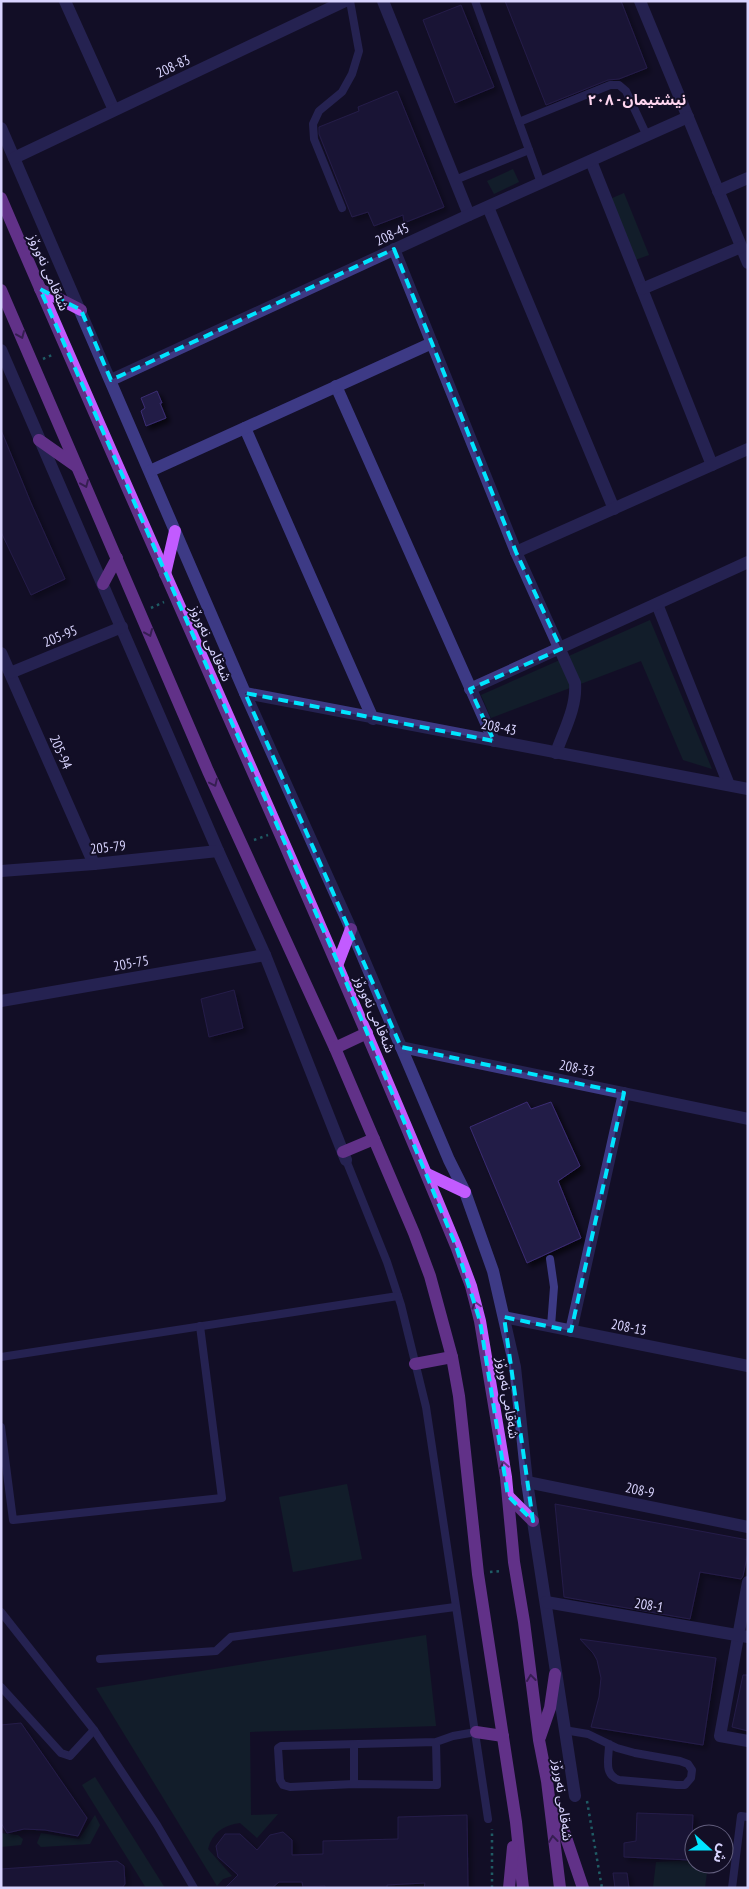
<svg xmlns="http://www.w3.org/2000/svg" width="749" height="1889" viewBox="0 0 749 1889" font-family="'PT Sans Narrow','Noto Sans Arabic',sans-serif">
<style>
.green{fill:#12302f}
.building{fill:#241b47;stroke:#3b2d73;filter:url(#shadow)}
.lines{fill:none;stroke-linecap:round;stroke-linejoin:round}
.path{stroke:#2fb8b0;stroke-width:2.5;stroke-dasharray:2.5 4;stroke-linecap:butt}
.lane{stroke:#3d3a85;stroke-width:8}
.street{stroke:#3d3a85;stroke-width:12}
.primary{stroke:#c25bff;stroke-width:12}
.oneway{stroke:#623188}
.marked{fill:none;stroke:#00e5ff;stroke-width:4;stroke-dasharray:10 6;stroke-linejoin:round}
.labels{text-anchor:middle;stroke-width:4;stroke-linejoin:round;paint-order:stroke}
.street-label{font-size:14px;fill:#d9d4ff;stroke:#130f26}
.neighbourhood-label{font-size:15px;font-weight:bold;fill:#ffd6f0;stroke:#130f26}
</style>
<defs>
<filter id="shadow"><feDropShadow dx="4" dy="4" stdDeviation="2.5" flood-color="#0009"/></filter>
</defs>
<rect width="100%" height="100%" fill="#130f26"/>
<g class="green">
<polygon points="513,169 519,182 494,194 487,181"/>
<polygon points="624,193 649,255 635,260 610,199"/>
<polygon points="650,620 712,769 683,760 641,661 491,718 481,695"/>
<polygon points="347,1484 362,1559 293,1572 279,1497"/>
<path d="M426,1635L436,1726L250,1732L251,1815L278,1814L257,1838L240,1823C223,1825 212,1833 208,1849L232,1876L223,1879L217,1886L96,1688Z"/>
<polygon points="95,1777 165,1888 146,1888 82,1785"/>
<polygon points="95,1815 100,1825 90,1844 41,1847 37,1843 41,1833 79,1839"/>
<polygon points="1,1833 18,1835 23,1839 21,1845 1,1847"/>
<polygon points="694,1860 694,1864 708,1864 705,1888 653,1888 656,1862"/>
</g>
<g class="building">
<polygon points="505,1 621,1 647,68 619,79 608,80 546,105"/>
<polygon points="461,5 494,87 455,103 423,20"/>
<polygon points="397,91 444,207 404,223 403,215 374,226 368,212 352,217 319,134 319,127 359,111 358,107"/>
<polygon points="157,391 162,403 160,403 166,418 146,426 141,411 145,408 141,398"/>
<polygon points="1,430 31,503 65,579 31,595 1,532"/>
<polygon points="234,990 243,1028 209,1037 201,999"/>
<polygon points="527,1102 531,1109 551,1102 580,1166 558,1181 581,1238 527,1263 470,1127"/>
<polygon points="555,1504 748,1540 748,1552 743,1576 741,1579 700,1572 690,1619 564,1597"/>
<polygon points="580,1639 716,1658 703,1745 591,1727 599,1697 601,1678 597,1660 593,1653"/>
<polygon points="743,1675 748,1675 748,1731 732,1727"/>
<polygon points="21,1723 87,1818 78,1836 45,1830 24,1829 7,1833 1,1823 1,1725"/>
<polygon points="637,1813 693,1815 691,1860 624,1857 624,1843 636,1841"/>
<polygon points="467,1815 468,1888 424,1888 425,1883 387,1885 387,1888 325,1888 325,1886 303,1887 302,1882 279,1882 272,1888 225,1888 238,1875 218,1857 216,1846 225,1834 240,1834 257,1850 270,1835 283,1832 292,1840 292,1855 323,1854 323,1841 398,1839 398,1817"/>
<polygon points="117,1861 124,1866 125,1884 122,1888 1,1888 1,1869"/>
<polygon points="613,1873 627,1873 629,1888 615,1888"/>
</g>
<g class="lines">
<g class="path">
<polyline points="43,359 54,354"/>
<polyline points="151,608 164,602"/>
<polyline points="254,840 268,835"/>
<polyline points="490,1572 502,1571"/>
<polyline points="587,1801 602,1888"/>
<polyline points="492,1888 492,1829"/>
</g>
<g class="lane">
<polyline points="475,1 541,183"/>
<polyline points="519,122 610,85 619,85 626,91 647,136"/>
<polyline points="455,180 529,150"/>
<polyline points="342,208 314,139 313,124 319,111 342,92 352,74 359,51 350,1"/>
<polyline points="346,1160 387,1262 401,1305 426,1407 488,1819"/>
<polyline points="550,1259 554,1287 551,1326"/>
<polyline points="1,1357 398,1296"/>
<polyline points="1,1427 13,1520 222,1498 200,1326"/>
<polyline points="1,1612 94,1730 157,1825 194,1888"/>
<polyline points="100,1659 216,1651 231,1637 455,1607"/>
<polyline points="1,1687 61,1753 70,1756 94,1730"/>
<path d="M564,1730L588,1734L617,1748L635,1753L680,1761L688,1764L692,1770L691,1778L685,1785H677L619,1780C603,1774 609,1759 609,1744"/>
<polyline points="436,1742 437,1785 354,1784 290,1787 283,1785 280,1780 278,1748 281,1746 436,1742 453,1736 476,1732"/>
<polyline points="354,1745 354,1784"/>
<polyline points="732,1888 741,1816 748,1817"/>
</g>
<g class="street">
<polyline points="65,1 114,110"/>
<polyline points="383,1 469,215"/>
<polyline points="640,1 748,263"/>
<polyline points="1,128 245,693 351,929 449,1160 465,1192 493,1271 515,1367 527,1482 575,1796"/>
<polyline points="14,158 345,1"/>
<polyline points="591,161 712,465"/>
<polyline points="718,191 748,178"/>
<polyline points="488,207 614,509"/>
<path d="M394,249L516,552L575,683C577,707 564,730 556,753"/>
<polyline points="642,289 741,247"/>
<polyline points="1,350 218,851 265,955 346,1160"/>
<polyline points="111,380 469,215 688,117"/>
<polyline points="336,386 494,741"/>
<polyline points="245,428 373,719"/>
<polyline points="150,471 432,343"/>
<polyline points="516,552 748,449"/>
<polyline points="657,604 729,785"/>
<polyline points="1,653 94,864"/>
<polyline points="10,673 122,627"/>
<polyline points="470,689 748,562"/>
<polyline points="245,693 748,789"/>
<polyline points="1,871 94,864 218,851"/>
<polyline points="1,1001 265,955"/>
<polyline points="401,1047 748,1119"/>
<polyline points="504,1317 748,1366"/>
<polyline points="571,1331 624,1093"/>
<polyline points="527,1482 748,1527"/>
<polyline points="748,1582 720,1736 748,1741"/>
<polyline points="546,1602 748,1637"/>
</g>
<g class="primary">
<path d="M1,198C151,548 311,894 456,1246L471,1286L480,1321L506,1477L514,1562L524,1622L539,1740L547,1781L560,1888"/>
<polyline points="40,289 81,310"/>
<polyline points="1,290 208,771 335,1048 414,1233 430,1276 452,1357 459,1396 478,1574 516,1822 523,1888"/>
<polyline points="39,440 76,466"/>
<polyline points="165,574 175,531"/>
<polyline points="103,584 117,558"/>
<polyline points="338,963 351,929"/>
<polyline points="335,1048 367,1033"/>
<polyline points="343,1152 374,1139"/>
<polyline points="427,1174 465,1192"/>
<polyline points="415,1364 452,1357"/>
<polyline points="508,1496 533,1521"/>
<polyline points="476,1732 503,1736"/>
<polyline points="540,1737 550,1708 555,1674"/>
<polyline points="554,1802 583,1888"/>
<polyline points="509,1888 513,1847"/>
</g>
</g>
<defs><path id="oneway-chevron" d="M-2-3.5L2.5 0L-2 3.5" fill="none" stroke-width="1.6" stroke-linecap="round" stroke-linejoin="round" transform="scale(1.25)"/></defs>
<g class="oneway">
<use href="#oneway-chevron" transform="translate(21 335) rotate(67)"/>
<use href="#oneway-chevron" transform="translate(85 484) rotate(67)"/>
<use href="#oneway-chevron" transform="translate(149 633) rotate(67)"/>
<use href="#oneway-chevron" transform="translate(214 783) rotate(65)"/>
<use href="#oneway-chevron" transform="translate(476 1305) rotate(-106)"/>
<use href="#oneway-chevron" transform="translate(504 1465) rotate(-100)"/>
<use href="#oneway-chevron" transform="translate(531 1678) rotate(-97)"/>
<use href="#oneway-chevron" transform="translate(553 1839) rotate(-97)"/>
</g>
<path d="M0 0H749V1889H0ZM394,249L516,552L561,649L470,689L494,741L245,693L401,1047L624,1093L571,1331L504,1317L533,1521L508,1496L480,1321L456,1246L338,963L40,289L81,310L111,380Z" fill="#130f26" fill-opacity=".55" fill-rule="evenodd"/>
<path class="marked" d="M394,249L516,552L561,649L470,689L494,741L245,693L401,1047L624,1093L571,1331L504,1317L533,1521L508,1496L480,1321L456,1246L338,963L40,289L81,310L111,380Z"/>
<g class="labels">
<g class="street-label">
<text transform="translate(173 66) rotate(-25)" y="5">208-83</text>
<text transform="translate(392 234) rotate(-25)" y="5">208-45</text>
<text transform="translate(49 272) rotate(67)" y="5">شەقامی نەورۆز</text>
<text transform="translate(60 636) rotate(-22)" y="5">205-95</text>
<text transform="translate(211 643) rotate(66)" y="5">شەقامی نەورۆز</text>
<text transform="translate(499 727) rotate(11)" y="5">208-43</text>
<text transform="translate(61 752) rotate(66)" y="5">205-94</text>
<text transform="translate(108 847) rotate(-6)" y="5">205-79</text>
<text transform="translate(131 963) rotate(-10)" y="5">205-75</text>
<text transform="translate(375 1014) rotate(67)" y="5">شەقامی نەورۆز</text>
<text transform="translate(577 1068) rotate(12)" y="5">208-33</text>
<text transform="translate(629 1327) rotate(11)" y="5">208-13</text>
<text transform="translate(508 1398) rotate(81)" y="5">شەقامی نەورۆز</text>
<text transform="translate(640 1490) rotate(12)" y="5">208-9</text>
<text transform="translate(649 1605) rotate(10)" y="5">208-1</text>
<text transform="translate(563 1800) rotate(83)" y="5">شەقامی نەورۆز</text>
</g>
<g class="neighbourhood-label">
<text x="637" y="105">نیشتیمان - ٢٠٨</text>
</g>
</g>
<rect width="749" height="1889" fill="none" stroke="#d9d4ff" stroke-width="5"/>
<g transform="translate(709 1849) rotate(111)"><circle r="24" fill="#130f26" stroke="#625e7d"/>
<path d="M0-4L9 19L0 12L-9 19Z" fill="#00e5ff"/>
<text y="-8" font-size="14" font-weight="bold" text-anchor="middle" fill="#d9d4ff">ش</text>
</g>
</svg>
